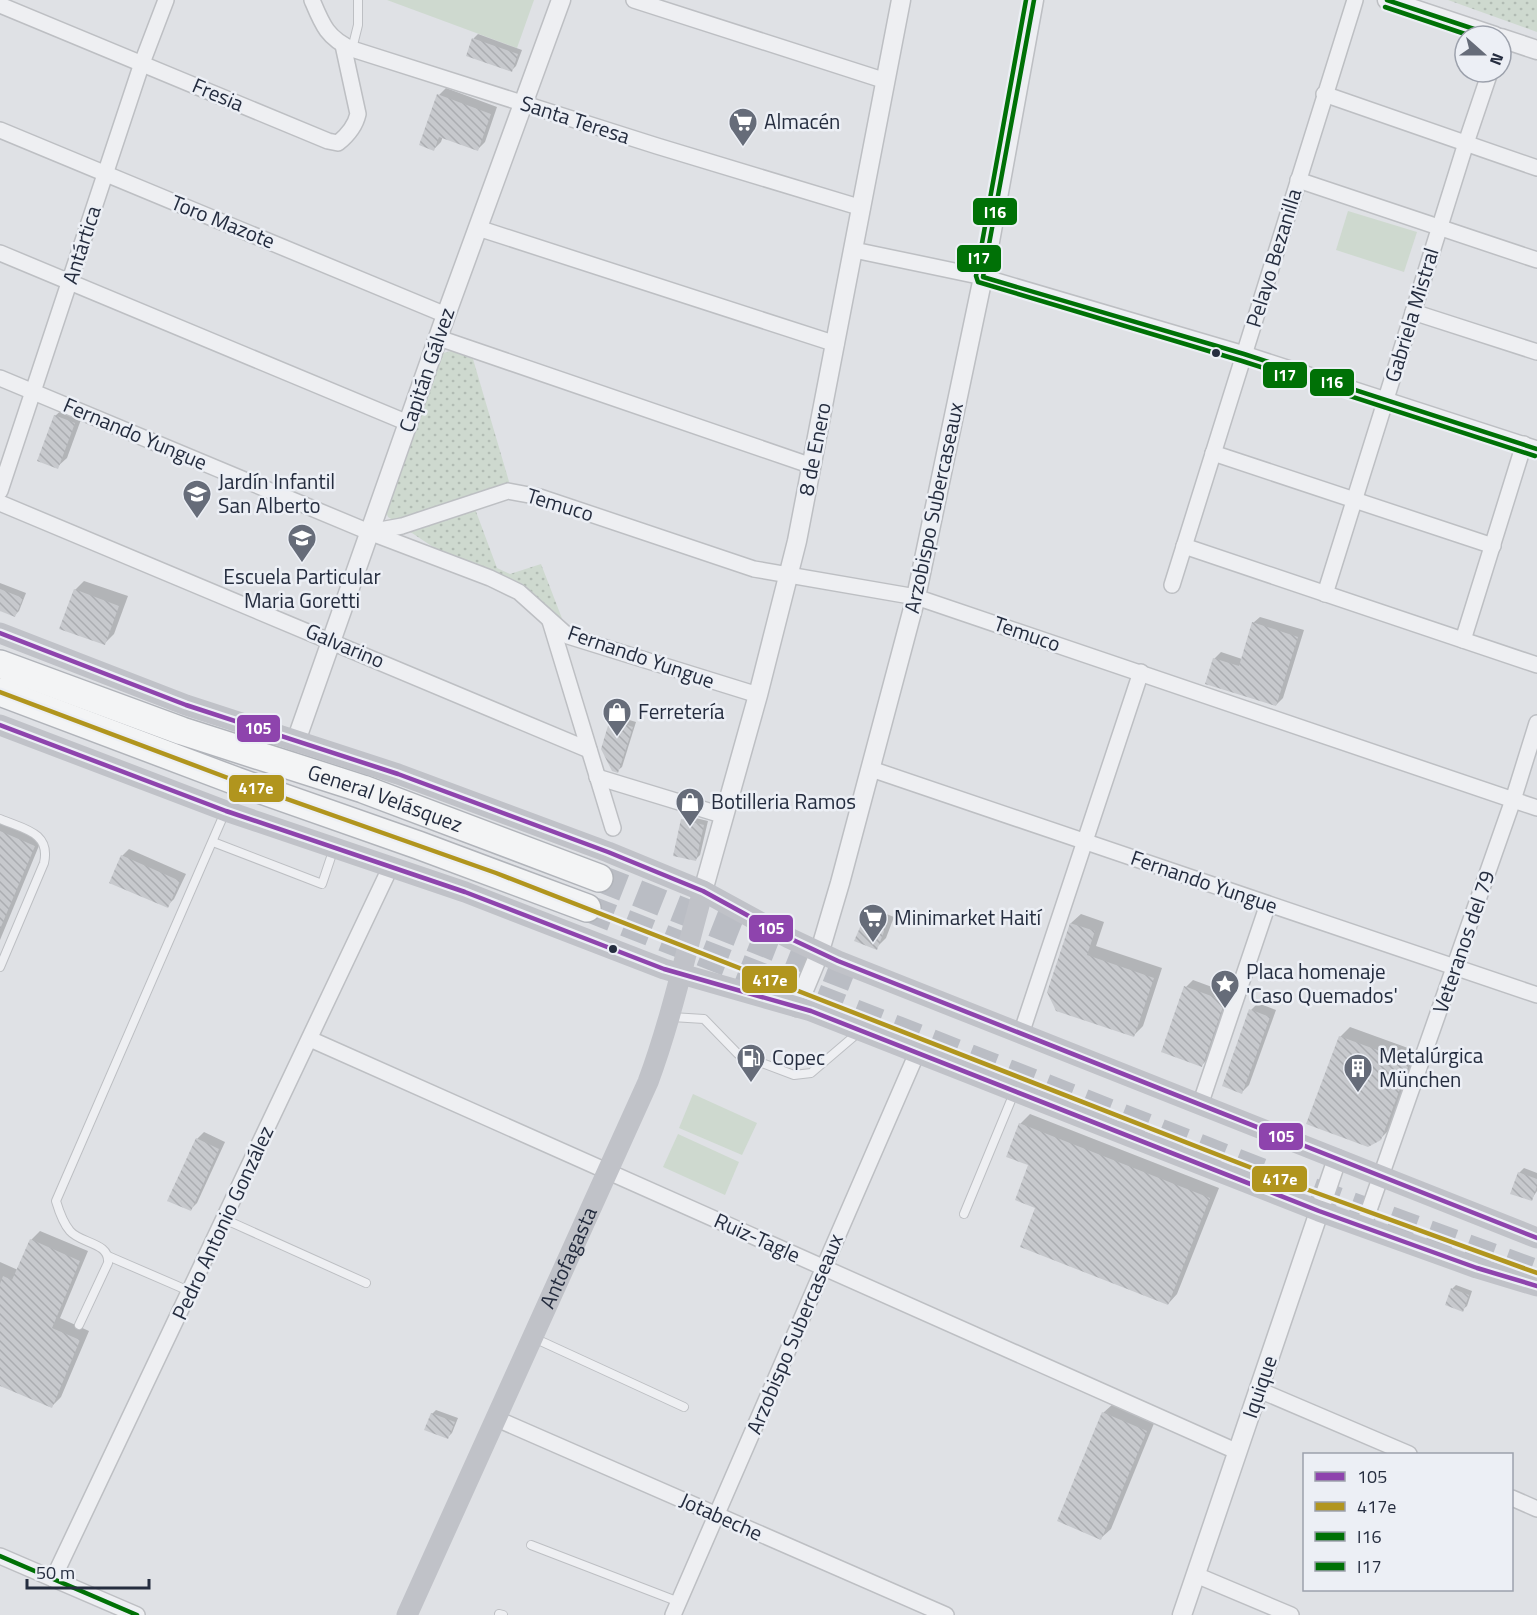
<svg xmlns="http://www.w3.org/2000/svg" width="1537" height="1615" viewBox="0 0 1537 1615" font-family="'Titillium Web',sans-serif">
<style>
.park{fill:url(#park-dots)}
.pitch{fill:#ced9cf}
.shadow{fill:#0003}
.building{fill:url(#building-back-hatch)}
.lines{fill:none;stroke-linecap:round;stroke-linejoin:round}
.motorway-tunnel{stroke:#babdc4;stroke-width:27;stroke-dasharray:27 14;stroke-linecap:butt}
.service-casing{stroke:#bdbfc3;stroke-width:10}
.minor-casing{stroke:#bdbfc3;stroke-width:18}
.tertiary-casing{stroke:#bdbfc3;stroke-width:21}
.motorway-casing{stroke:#b1b4ba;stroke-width:30}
.service{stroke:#eeeff2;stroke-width:8}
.minor{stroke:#eeeff2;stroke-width:15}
.tertiary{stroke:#eeeff2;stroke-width:18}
.secondary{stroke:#c0c2c8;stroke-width:21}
.motorway{stroke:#f3f4f5;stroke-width:27}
.bus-1-casing{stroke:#eceff5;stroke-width:9}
.bus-2-casing{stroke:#eceff5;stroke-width:9}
.bus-3-casing{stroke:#eceff5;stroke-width:9}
.bus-4-casing{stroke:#eceff5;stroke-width:9}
.bus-1{stroke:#8e44ad;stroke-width:4.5}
.bus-2{stroke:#b1951e;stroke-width:4.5}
.bus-3{stroke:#007106;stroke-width:4.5}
.bus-4{stroke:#007106;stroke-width:4.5}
.bus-dot{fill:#252d3f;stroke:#eceff5;stroke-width:2}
.labels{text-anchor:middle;stroke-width:5;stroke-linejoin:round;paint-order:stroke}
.street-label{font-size:21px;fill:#252d3f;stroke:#eceff5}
.poi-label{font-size:21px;fill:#252d3f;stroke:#eceff5;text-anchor:start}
.line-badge{stroke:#eceff5;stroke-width:2}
.badge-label{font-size:16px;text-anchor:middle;font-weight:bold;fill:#fff}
</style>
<defs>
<pattern id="park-dots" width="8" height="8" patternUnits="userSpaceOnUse" patternTransform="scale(1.5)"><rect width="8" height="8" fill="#ced9cf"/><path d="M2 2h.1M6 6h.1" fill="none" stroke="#b1bbb3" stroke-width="1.8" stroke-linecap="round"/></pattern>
<pattern id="building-back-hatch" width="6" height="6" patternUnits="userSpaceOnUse" patternTransform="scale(1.5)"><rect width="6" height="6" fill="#c7c9cd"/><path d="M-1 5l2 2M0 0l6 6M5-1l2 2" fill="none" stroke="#abadb1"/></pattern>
</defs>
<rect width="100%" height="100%" fill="#dfe1e5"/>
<g class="park">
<polygon points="1448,0 1537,0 1537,32"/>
<polygon points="451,351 473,359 510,485 471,498 497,568 510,574 541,564 563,621 548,615 451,559 388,517 385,509 443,353"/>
</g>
<g class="pitch">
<polygon points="387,0 534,0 517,48"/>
<polygon points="1348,211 1417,232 1404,272 1336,250"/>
<polygon points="693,1094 757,1123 742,1155 679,1128"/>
<polygon points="678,1134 739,1162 725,1195 663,1167"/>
</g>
<g class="shadow">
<polygon points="478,34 522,50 516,66 511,71 468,55 474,38"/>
<polygon points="446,88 497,107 485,142 478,149 443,136 441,142 434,149 439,95"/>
<polygon points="65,407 83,414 67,458 57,467 55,416"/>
<polygon points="84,581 128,596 114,634 104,644 75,590"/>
<polygon points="0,583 26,593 19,611 15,615 0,610"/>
<polygon points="1260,617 1304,630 1283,698 1276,705 1214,659 1221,652 1242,659 1253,623"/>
<polygon points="616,716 636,722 622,767 617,771 612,720"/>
<polygon points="687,816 708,821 700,855 695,860 683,820"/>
<polygon points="0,818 43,836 0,940"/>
<polygon points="129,849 186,874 174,899 167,906 122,856"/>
<polygon points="874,909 894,917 886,938 876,948 865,918"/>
<polygon points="1081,914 1104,922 1096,946 1162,968 1143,1026 1134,1035 1057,1010 1071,923"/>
<polygon points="1193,980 1231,994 1209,1058 1202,1065 1186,987"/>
<polygon points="1258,1003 1276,1010 1249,1085 1242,1092 1251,1010"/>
<polygon points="1350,1027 1419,1052 1390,1129 1380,1139 1340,1037"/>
<polygon points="1030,1114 1219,1188 1177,1294 1168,1304 1037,1207 1030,1164 1020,1124"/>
<polygon points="204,1132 225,1142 197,1203 190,1210 197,1139"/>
<polygon points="1524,1168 1537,1173 1537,1191 1531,1200 1519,1173"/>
<polygon points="40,1231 88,1251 60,1318 89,1331 61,1397 51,1407 0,1385 0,1262 18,1270 31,1240"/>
<polygon points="1456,1285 1472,1291 1467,1306 1462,1310 1452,1289"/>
<polygon points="1113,1404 1155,1421 1111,1529 1101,1538 1103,1413"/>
<polygon points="436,1410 458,1418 452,1433 448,1437 432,1414"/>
</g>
<g class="building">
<polygon points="472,38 518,54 512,72 466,56"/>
<polygon points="437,94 491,114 478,151 439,137 434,151 419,145"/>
<polygon points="54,415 75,423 58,469 37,461"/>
<polygon points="0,589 23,598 15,617 0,611"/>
<polygon points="74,589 119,606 105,645 59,629"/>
<polygon points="1252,622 1298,637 1276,706 1205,684 1213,658 1239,666"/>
<polygon points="610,719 633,727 618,773 612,771 601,749"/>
<polygon points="681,819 704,825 696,861 673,856"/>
<polygon points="0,831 35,846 0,929"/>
<polygon points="121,855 180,881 168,908 109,883"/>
<polygon points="864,918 886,926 877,950 854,941"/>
<polygon points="1070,923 1095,931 1087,955 1154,978 1134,1037 1056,1011 1047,992"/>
<polygon points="1184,986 1225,1001 1202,1067 1161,1052"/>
<polygon points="1249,1009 1270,1017 1242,1094 1222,1086"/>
<polygon points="1339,1036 1410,1062 1381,1140 1368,1147 1306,1124"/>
<polygon points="1019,1123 1210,1198 1168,1305 1020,1247 1035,1208 1015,1200 1028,1165 1006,1157"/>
<polygon points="196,1138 219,1149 191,1211 167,1201"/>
<polygon points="1518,1172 1537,1179 1537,1186 1532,1201 1510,1194"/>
<polygon points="30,1239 80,1261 52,1328 80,1340 52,1408 0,1386 0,1284 3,1276 12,1280"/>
<polygon points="1451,1288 1469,1295 1463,1312 1445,1305"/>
<polygon points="1102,1412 1147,1431 1101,1540 1057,1521"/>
<polygon points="431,1413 455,1422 448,1439 424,1430"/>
</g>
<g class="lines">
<g class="motorway-tunnel">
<polyline points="599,878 865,983"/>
<polyline points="587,908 1303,1188 1537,1273"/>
</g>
<g class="service-casing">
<g id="service">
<polyline points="352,49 358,25 358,0"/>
<path d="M0,819C23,829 51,832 44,863L0,967"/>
<polyline points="213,842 322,884 334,848"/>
<polyline points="672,1017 704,1019 738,1054 794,1075 811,1073 859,1032"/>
<polyline points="964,1214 1014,1093"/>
<polyline points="224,1219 366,1283"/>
<polyline points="108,1256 189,1291"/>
<path d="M79,1325L108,1263C110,1242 81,1244 70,1231C63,1223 59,1211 56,1201L225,812"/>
<polyline points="534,1338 684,1407"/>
<polyline points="531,1545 679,1602"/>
<polyline points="499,1614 503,1615"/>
</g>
</g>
<g class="minor-casing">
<g id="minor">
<path d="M312,0C322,24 327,38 352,49L657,146L862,208"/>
<polyline points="634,0 886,81"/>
<path d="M0,5L328,141L338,143C348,135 355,127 358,114L343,45"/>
<polyline points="1324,94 1537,168"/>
<polyline points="0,130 446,315"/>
<polyline points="1298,180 1537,260"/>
<polyline points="478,228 836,344"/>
<polyline points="854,250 983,277 1244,354 1537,449"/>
<polyline points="0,253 408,423"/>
<polyline points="1413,312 1537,352"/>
<polyline points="439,338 812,466"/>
<polyline points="0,378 369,532 490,578 519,592 568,636 758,695"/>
<polyline points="1213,453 1493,546"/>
<polyline points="0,491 142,63 166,0"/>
<polyline points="0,503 589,750"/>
<polyline points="369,532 402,526 508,491 540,497 754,569 916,597 1537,808"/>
<polyline points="1184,546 1537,665"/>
<polyline points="1172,585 1355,0"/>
<polyline points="1325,594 1466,143 1490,72"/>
<polyline points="550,621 613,828"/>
<polyline points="1463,640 1524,444"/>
<polyline points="871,769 1537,995"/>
<polyline points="597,777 725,816"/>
<polyline points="1021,1034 1141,672"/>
<polyline points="310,1039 1238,1452"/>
<polyline points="1200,1105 1268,904"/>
<polyline points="1363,1227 1513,800 1537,723"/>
<polyline points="1259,1390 1409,1454"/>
<polyline points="497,1419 946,1615"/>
<polyline points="1512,1498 1537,1509"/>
<polyline points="0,1556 137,1615"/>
<polyline points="1196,1575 1291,1615"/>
<polyline points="53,1579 391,866"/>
<polyline points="673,1615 917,1053"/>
</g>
</g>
<g class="tertiary-casing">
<g id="tertiary">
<polyline points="1387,0 1495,36"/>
<polyline points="1501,38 1537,50"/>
<polyline points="296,741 446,315 561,0"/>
<polyline points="703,891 758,695 797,541 901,0"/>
<polyline points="797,1007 819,954 840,883 916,597 987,258 1034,0"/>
<polyline points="1182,1615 1337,1159"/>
</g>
</g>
<g class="motorway-casing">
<g id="motorway">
<path id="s2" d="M0,664L182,731L363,789L599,878"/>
<polyline points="0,692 236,781 418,845 587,908"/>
</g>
</g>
<use href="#service" class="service"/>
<use href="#minor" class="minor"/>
<use href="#tertiary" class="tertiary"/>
<g class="secondary">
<polyline points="0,633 186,705 398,774 608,852 703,891 789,938 838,961 1537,1238"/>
<polyline points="0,725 226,811 465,892 664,969 811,1011 1319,1211 1477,1268 1537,1286"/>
<path id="s1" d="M407,1615L648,1082C671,1020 685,955 703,891"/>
</g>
<use href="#motorway" class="motorway"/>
<g class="bus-1-casing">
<g id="bus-1">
<polyline points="0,633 186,705 398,774 608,852 703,891 789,938 838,961 1537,1238"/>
<polyline points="0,725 226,811 465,892 664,969 811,1011 1319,1211 1477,1268 1537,1286"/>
</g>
</g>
<g class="bus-2-casing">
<polyline id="bus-2" points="0,692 236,781 496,873 1303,1188 1537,1273"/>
</g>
<g class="bus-3-casing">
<g id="bus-3">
<polyline points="1034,0 983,277 1244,354 1537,449"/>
<polyline points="1387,0 1495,36"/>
<polyline points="0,1556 137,1615"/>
</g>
</g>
<g class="bus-4-casing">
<g id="bus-4">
<polyline points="1026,0 976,276 978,282 1242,361 1535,456"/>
<polyline points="1385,7 1471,36"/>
</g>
</g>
<use href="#bus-1" class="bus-1"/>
<use href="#bus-2" class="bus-2"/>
<use href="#bus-3" class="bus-3"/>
<use href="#bus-4" class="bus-4"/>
</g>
<defs>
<g id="supermarket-pin" transform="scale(1.5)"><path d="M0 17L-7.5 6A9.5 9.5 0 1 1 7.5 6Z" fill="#666c79" stroke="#eceff5"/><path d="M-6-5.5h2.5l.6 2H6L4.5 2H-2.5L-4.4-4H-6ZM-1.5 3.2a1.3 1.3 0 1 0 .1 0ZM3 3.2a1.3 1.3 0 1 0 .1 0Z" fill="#fff"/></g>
<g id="school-pin" transform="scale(1.5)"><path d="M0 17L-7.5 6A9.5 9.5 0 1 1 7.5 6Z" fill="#666c79" stroke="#eceff5"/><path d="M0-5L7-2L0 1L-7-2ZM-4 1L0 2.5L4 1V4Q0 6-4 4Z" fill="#fff"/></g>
<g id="shop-pin" transform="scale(1.5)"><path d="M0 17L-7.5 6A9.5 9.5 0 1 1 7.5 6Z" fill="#666c79" stroke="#eceff5"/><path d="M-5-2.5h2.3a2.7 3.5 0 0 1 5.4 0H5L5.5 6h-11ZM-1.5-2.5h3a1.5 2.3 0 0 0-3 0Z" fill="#fff"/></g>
<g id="sight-pin" transform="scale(1.5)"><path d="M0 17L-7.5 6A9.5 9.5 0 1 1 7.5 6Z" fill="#666c79" stroke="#eceff5"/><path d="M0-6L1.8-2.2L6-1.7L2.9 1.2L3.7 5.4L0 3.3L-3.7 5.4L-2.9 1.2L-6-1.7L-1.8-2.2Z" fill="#fff"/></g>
<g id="fuel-pin" transform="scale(1.5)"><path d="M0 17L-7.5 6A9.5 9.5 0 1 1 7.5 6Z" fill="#666c79" stroke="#eceff5"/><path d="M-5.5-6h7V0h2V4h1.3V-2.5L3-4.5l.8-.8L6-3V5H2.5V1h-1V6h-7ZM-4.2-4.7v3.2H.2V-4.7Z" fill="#fff"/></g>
<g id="building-pin" transform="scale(1.5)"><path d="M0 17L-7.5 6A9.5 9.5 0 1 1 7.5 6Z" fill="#666c79" stroke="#eceff5"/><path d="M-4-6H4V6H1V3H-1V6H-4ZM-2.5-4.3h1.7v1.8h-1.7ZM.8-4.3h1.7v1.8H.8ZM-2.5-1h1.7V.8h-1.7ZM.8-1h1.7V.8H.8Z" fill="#fff"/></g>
</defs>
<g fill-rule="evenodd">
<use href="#supermarket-pin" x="743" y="122"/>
<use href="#school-pin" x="197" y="494"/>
<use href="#school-pin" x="302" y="538"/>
<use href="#shop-pin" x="617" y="712"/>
<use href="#shop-pin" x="690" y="802"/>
<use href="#supermarket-pin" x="873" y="918"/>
<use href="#sight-pin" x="1225" y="984"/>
<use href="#fuel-pin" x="751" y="1058"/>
<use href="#building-pin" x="1358" y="1068"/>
</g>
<g class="bus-dot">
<circle cx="1216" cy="353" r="5"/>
<circle cx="613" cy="949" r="5"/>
</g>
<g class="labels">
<g class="street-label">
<text transform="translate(218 95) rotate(23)" y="7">Fresia</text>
<text transform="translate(575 120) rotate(18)" y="7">Santa Teresa</text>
<text transform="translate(223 222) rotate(22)" y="7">Toro Mazote</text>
<text transform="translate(82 245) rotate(-72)" y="7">Antártica</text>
<text transform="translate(1274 258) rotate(-73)" y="7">Pelayo Bezanilla</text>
<text transform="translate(1412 315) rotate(-73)" y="7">Gabriela Mistral</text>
<text transform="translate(427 370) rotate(-71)" y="7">Capitán Gálvez</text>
<text transform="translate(135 434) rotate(23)" y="7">Fernando Yungue</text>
<text transform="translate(815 449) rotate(-79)" y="7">8 de Enero</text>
<text transform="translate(560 505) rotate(17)" y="7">Temuco</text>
<text transform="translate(934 508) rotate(-78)" y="7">Arzobispo Subercaseaux</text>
<text transform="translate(1027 634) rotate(19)" y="7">Temuco</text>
<text transform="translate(345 646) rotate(23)" y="7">Galvarino</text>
<text transform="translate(641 657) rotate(19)" y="7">Fernando Yungue</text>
<text dy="7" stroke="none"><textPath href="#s2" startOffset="408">General Velásquez</textPath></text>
<text transform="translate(1204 882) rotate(19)" y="7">Fernando Yungue</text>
<text transform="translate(1464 942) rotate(-71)" y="7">Veteranos del 79</text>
<text transform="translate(223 1223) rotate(-65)" y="7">Pedro Antonio González</text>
<text transform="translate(757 1238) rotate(24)" y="7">Ruiz-Tagle</text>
<text dy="7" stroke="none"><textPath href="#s1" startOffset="392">Antofagasta</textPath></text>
<text transform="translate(795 1334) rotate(-67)" y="7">Arzobispo Subercaseaux</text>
<text transform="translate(1260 1387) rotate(-71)" y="7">Iquique</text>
<text transform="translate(721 1517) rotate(24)" y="7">Jotabeche</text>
</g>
<g class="poi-label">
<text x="764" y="129">Almacén</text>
<text x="218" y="489">Jardín Infantil<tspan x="218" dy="24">San Alberto</tspan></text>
<text x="302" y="584" text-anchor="middle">Escuela Particular<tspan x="302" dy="24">Maria Goretti</tspan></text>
<text x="638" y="719">Ferretería</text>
<text x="711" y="809">Botilleria Ramos</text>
<text x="894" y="925">Minimarket Haití</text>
<text x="1246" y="979">Placa homenaje<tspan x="1246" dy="24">'Caso Quemados'</tspan></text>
<text x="1379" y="1063">Metalúrgica<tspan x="1379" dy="24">München</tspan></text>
<text x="772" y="1065">Copec</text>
</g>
</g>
<g class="line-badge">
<rect x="972" y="197" width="46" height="29" rx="6" fill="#007106"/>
<rect x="956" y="244" width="46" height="29" rx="6" fill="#007106"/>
<rect x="1262" y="361" width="46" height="28" rx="6" fill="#007106"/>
<rect x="1309" y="368" width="46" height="29" rx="6" fill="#007106"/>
<rect x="236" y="714" width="45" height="29" rx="6" fill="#8e44ad"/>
<rect x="228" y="774" width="57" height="29" rx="6" fill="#b1951e"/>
<rect x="748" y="914" width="46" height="29" rx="6" fill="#8e44ad"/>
<rect x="741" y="965" width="57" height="29" rx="6" fill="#b1951e"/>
<rect x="1258" y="1122" width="46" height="29" rx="6" fill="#8e44ad"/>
<rect x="1251" y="1165" width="57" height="28" rx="6" fill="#b1951e"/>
</g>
<g class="badge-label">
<text x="995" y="218">I16</text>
<text x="979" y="264">I17</text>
<text x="1285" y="381">I17</text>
<text x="1332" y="388">I16</text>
<text x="258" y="734">105</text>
<text x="256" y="794">417e</text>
<text x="771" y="934">105</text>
<text x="770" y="986">417e</text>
<text x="1281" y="1142">105</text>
<text x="1280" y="1185">417e</text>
</g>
<rect x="1303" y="1453" width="210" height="138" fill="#eceff5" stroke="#9ca1ac" stroke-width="1.5"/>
<rect x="1315" y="1472" width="30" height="9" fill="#8e44ad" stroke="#9ca1ac" stroke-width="1.5"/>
<text x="1357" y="1483" font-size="18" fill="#252d3f">105</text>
<rect x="1315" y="1502" width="30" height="9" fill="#b1951e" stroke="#9ca1ac" stroke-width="1.5"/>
<text x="1357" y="1513" font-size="18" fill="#252d3f">417e</text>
<rect x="1315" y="1532" width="30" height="9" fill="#007106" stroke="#9ca1ac" stroke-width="1.5"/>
<text x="1357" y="1543" font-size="18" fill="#252d3f">I16</text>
<rect x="1315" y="1562" width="30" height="9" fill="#007106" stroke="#9ca1ac" stroke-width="1.5"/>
<text x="1357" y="1573" font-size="18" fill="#252d3f">I17</text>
<g transform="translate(1483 54) rotate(111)"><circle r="28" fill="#eceff5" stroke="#9ca1ac" stroke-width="1.5"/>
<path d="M0-4.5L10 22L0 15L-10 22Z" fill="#666c79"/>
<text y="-9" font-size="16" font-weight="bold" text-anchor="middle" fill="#252d3f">N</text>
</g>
<path d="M27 1579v9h122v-9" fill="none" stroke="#252d3f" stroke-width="3"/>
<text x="36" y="1579" font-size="18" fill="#252d3f" stroke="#eceff5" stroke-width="4.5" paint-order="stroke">50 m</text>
</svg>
